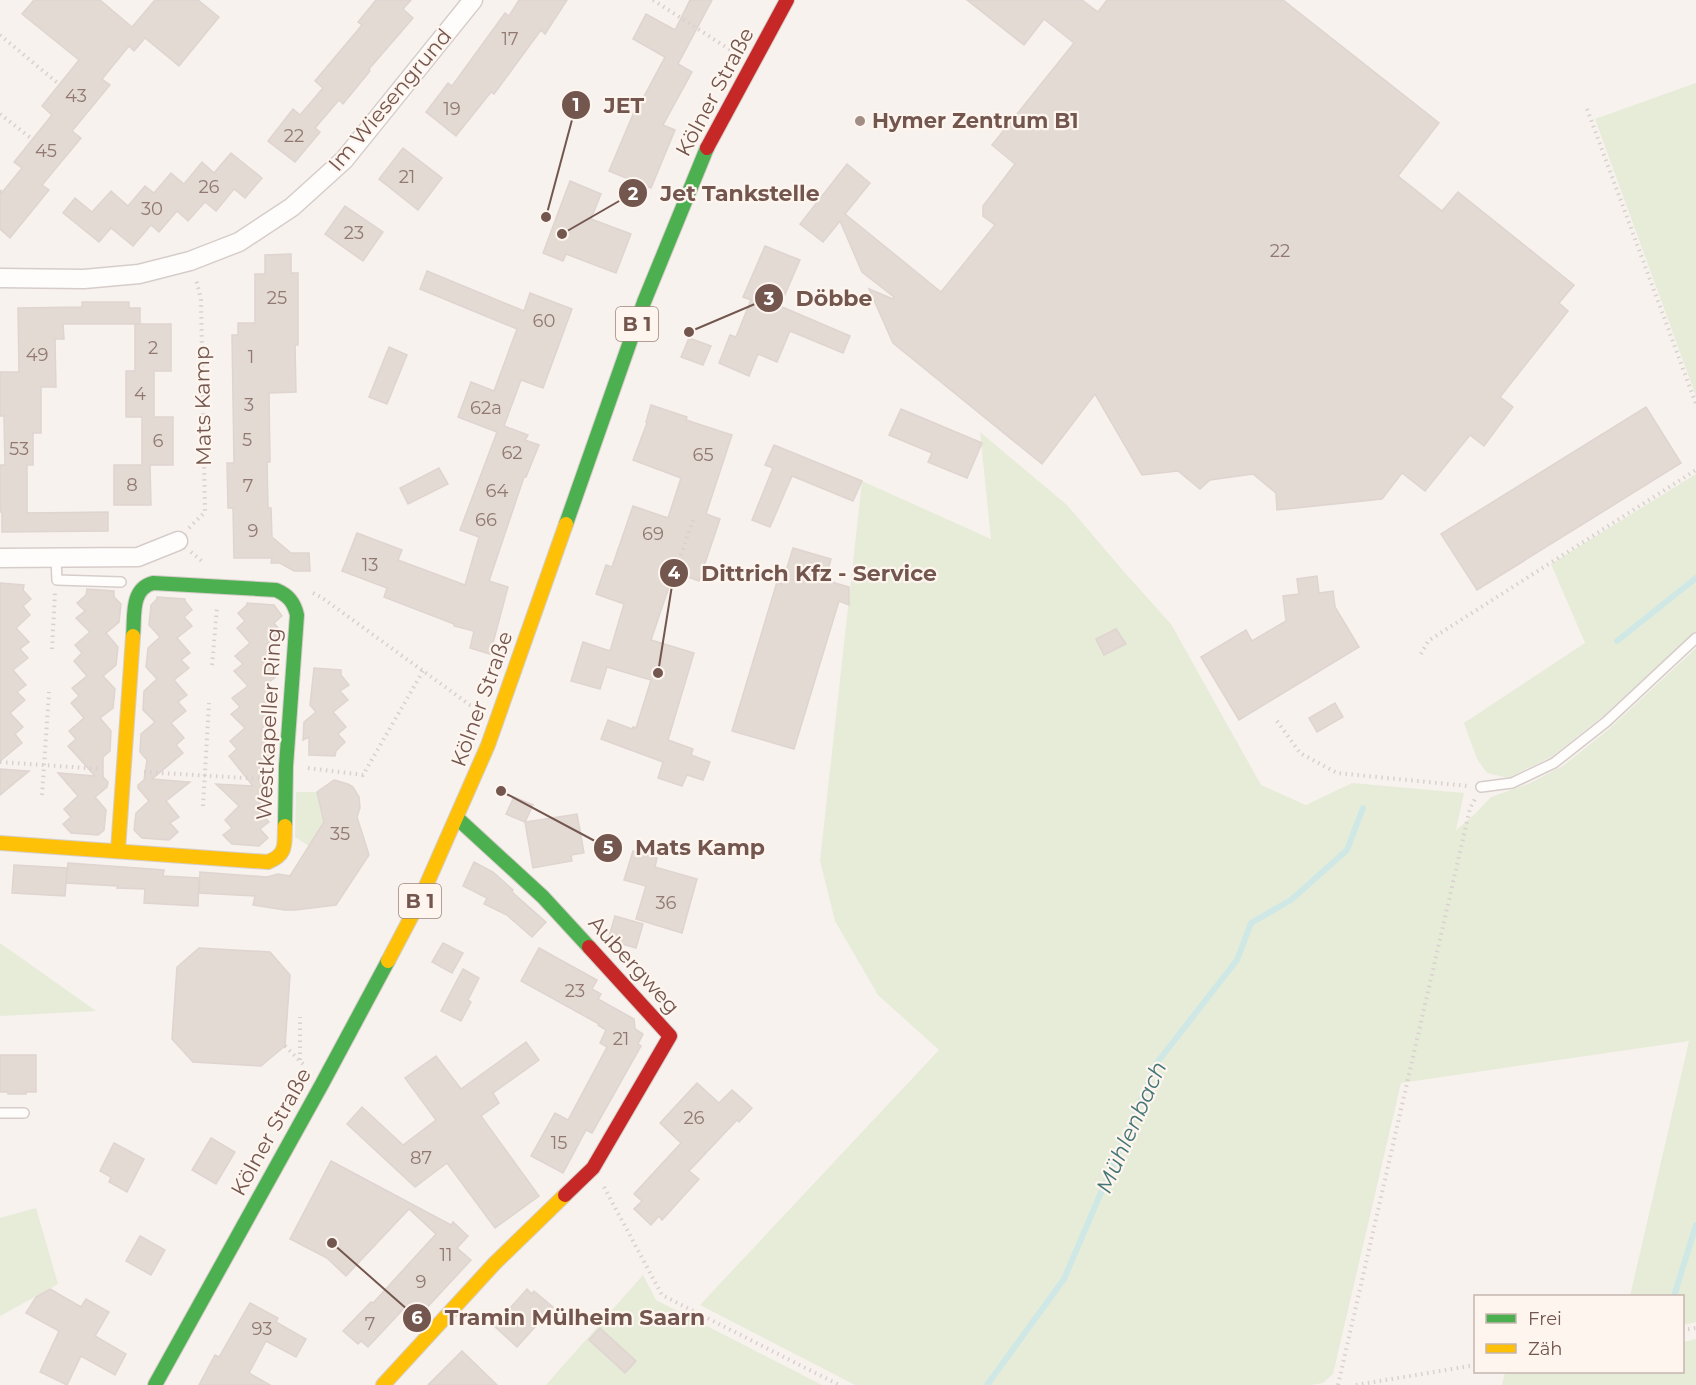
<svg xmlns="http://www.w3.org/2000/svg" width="1696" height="1385" viewBox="0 0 1696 1385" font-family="Montserrat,sans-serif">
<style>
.green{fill:#e7ecd9}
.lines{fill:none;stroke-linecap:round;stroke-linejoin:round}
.stream{stroke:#cfe8e5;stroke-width:6}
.building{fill:#e3dad4;stroke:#dfd4cf;stroke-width:1.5}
.lane-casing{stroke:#d6cdca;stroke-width:12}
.street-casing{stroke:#d6cdca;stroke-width:21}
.fast-casing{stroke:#d6cdc9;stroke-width:16}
.slow-casing{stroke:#d6cdc9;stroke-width:16}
.jam-casing{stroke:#d6cdc9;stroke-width:16}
.path{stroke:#d9d0cf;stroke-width:4;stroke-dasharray:1.5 4.5;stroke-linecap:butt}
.lane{stroke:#fefdfc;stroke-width:9}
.street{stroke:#fefdfc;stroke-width:18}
.fast{stroke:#4caf50;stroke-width:14}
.slow{stroke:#ffc107;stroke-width:14}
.jam{stroke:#c62828;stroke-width:14}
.poi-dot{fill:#a18d86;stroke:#fef5ef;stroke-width:2}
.labels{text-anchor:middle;stroke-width:4.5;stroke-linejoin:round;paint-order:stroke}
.number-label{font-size:18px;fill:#917972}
.shield{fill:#fef5ef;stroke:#9d867e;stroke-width:1.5}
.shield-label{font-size:20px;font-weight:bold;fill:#73564e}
.street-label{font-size:21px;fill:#73564e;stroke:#fef5ef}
.poi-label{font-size:21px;font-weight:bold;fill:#73564e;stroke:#fef5ef;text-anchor:start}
.water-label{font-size:22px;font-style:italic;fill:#437676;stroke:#fef5ef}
.leader{fill:none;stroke:#73564e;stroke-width:2}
.callout-dot{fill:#73564e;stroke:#fef5ef;stroke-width:2}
.mark-label{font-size:18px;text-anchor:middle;font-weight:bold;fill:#fff}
.callout-label{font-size:22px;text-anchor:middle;font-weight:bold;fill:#73564e;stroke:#fef5ef;stroke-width:4.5;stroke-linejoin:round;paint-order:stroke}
</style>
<rect width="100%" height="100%" fill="#f7f2ed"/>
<g class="green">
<polygon points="1696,83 1696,396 1595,119"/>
<polygon points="980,432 1067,505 1125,573 1171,624 1261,785 1306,805 1352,783 1464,793 1456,830 1476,813 1491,797 1530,783 1563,766 1609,729 1696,648 1696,1322 1683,1325 1682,1296 1630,1296 1689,1041 1401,1083 1333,1374 1323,1383 1311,1385 855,1385 700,1305 939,1050 878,995 835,921 820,861 862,481 991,539"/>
<polygon points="1696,474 1696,631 1603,716 1551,757 1508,778 1487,773 1477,759 1464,723 1585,643 1551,564"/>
<polygon points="296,792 317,792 324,822 309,846 295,837"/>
<polygon points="0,943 96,1011 0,1016"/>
<polygon points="36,1208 58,1284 0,1316 0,1218"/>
<polygon points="643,1275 656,1300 822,1385 546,1385"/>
<polygon points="1696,1339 1696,1385 1502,1385 1505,1372 1682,1372 1683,1342"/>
</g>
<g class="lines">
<g class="stream">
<polyline points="1617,641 1696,578"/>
<polyline points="1674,1296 1696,1225"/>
<polyline points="987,1385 1064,1279 1156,1064 1237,960 1251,923 1291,900 1347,850 1363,808"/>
</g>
</g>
<g class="building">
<polygon points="34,0 100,0 132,27 155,0 198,0 219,17 179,66 145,38 134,51 129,46 102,79 110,85 72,131 81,138 42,185 49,190 10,238 0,229 0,195 22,168 14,162 52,115 42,106 79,60 22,14"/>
<polygon points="376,0 411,0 403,9 413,18 369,69 370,71 343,104 339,100 315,128 320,132 295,162 268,141 293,109 300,115 323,88 315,81 362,25 358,22"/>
<polygon points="519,0 567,0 545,34 541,30 494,94 491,92 456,136 426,112 448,83 452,86 505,13 509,16"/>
<polygon points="690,0 712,0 678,64 692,72 663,125 675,130 651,188 609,171 634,112 635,113 665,57 633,39 646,14 675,30"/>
<polygon points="967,0 1082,0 1098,12 1107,0 1283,0 1439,123 1398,176 1442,211 1458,192 1574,285 1559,303 1568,311 1500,397 1513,407 1484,446 1470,435 1425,491 1402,473 1382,499 1277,510 1276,493 1253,474 1210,480 1200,489 1178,471 1142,475 1095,394 1042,464 893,343 869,289 893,299 894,297 862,272 840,221 823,242 800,224 847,164 870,183 845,214 941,292 995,225 983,216 983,206 1015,164 992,145 1074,43 1044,19 1024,45"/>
<polygon points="403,148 442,178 418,210 379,179"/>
<polygon points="231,153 262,178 245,198 234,189 216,211 205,202 188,221 177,211 159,232 151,225 133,246 111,228 99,242 63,213 75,198 92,212 111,191 128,206 145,186 154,193 171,173 184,184 202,162 214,173"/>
<polygon points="570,181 601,194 591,219 631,234 616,273 566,254 563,261 543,253"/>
<polygon points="345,206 383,232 363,261 325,234"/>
<polygon points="765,246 800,260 780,306 850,336 843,353 790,331 777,362 758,354 749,376 719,363 730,335 736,337 751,300 743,297"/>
<polygon points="291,254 291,273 298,273 298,345 295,345 296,392 269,393 270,462 267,462 268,508 271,508 272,537 291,553 309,553 310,571 294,571 280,563 271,563 272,558 234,558 233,508 228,508 227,463 234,463 232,335 238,335 238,323 255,323 255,274 265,274 265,255"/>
<polygon points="427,271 524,311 530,293 572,309 543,388 521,380 504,426 528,435 525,440 539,445 526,477 524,477 489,581 508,587 490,654 470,648 474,631 454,626 454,624 384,597 387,588 342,571 357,533 402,550 398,560 465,585 479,537 460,530 497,432 458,417 471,382 494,391 517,329 420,289"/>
<polygon points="82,302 129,302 129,308 140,308 140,324 63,324 64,339 55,339 56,387 41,387 41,433 33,433 33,465 27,465 27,513 108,512 108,531 2,532 2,512 0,512 0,465 5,465 4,416 0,416 0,372 19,372 18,308 82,307"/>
<polygon points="135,324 171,324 171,371 154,371 154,417 173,417 173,465 150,465 151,505 114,505 114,465 142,465 142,417 126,417 126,371 135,371"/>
<polygon points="689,338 711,346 703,365 681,357"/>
<polygon points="389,347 407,355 387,404 369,397"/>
<polygon points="651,405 687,417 686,420 732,435 706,514 720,519 699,581 674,572 651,640 694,653 668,740 693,749 691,755 710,762 703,780 687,775 682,786 658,778 663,762 601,739 608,720 632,729 633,727 636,728 651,680 607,667 600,689 571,681 583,642 610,651 624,604 596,594 606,565 612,567 633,506 668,518 681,478 633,460 647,423 646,422"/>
<polygon points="1646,407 1681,463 1477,590 1441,534"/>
<polygon points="901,409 982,443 967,478 928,462 932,453 889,435"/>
<polygon points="774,445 862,481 853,501 792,476 770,527 752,520 773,468 765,465"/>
<polygon points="439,468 448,484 408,504 400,488"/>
<polygon points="793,548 831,559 825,580 849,587 849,605 839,601 794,749 732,731 777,582 782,584"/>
<polygon points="1317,576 1319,593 1333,591 1335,607 1359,647 1239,720 1201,657 1246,630 1252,641 1286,621 1283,596 1299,594 1297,579"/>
<polygon points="0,583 24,585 23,590 31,599 23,606 30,615 16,628 29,642 20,649 28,658 13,670 26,685 17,692 25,700 10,713 23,727 15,734 22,743 0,761"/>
<polygon points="87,589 114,591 114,597 121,604 119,622 106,633 118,647 116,665 103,676 115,689 113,708 100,718 111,731 110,751 103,757 103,777 108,782 107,787 95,797 106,810 104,830 98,835 71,833 63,824 71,817 64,809 78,796 58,773 95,776 68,746 76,739 69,731 84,718 71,703 79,696 72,688 87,676 74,661 82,653 75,645 90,632 76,618 85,611 77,603 86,595"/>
<polygon points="157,597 185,599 185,601 192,610 184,617 192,626 177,638 190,653 181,660 189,668 174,680 187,695 178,702 186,711 171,723 184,738 176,745 183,753 152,779 190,782 166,801 179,817 170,823 178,832 169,840 142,838 134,830 136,813 149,801 138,788 138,785 144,780 147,760 140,752 141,734 155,722 143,710 144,691 157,679 146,667 148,648 160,637 149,625 151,605 157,599"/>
<polygon points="247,603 274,605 282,616 274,623 281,632 267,644 279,658 271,665 278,675 264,686 276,700 276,702 268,708 275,715 274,718 261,729 273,743 272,745 266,751 272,758 271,760 265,766 261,786 270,796 255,807 269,822 260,829 268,838 259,846 232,844 223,835 232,828 225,820 239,806 216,784 253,786 229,756 237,749 230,741 245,728 231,714 240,707 232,698 248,686 234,671 243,664 235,656 250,643 237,628 245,621 238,613 247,605"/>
<polygon points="1116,629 1126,644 1104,655 1096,639"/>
<polygon points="314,668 341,670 341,675 349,685 340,691 348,700 333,712 346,727 338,734 345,742 336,751 335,756 309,755 309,737 303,740 304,722 316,712 310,705"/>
<polygon points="1335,703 1343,717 1317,732 1309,718"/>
<polygon points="0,769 29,771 0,795"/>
<polygon points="334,780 348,784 353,787 359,797 360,808 357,817 369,855 336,905 295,910 285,910 253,905 255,896 199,893 200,872 267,877 278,874 290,876 324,822 317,792"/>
<polygon points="514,797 533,805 525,822 506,814"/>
<polygon points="577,814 584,853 571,855 572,861 533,868 525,822"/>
<polygon points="633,851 657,858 655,867 697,879 682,933 636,919 646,886 624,880"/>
<polygon points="474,862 493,872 513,890 512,892 546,922 532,937 507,915 484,904 487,898 463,886"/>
<polygon points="68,863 164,870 163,876 199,878 198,906 144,903 145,889 117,888 118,886 66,883"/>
<polygon points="14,865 67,868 65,896 12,893"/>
<polygon points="615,916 643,924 636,948 608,940"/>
<polygon points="443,943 463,953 452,973 432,962"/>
<polygon points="199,948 270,952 290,975 285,1046 261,1066 193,1062 172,1039 177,967"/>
<polygon points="539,948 597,980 592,989 601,994 598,999 634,1019 635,1029 643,1034 638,1044 641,1046 592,1133 586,1130 563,1173 531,1156 555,1113 568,1120 607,1047 600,1043 606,1030 598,1025 599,1024 521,981"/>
<polygon points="463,969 479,978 468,1000 471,1002 461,1021 441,1011"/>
<polygon points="526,1042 539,1060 493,1093 499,1103 481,1116 539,1196 495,1228 447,1163 415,1187 347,1124 362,1107 403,1145 436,1120 405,1078 436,1056 461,1089"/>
<polygon points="0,1055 36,1055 36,1092 26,1092 26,1094 8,1094 8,1092 0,1092"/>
<polygon points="697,1083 719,1103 732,1090 752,1108 739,1122 737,1120 689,1171 699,1179 662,1220 659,1216 651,1225 634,1209 642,1201 634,1194 681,1143 660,1123"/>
<polygon points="211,1138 235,1152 216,1184 192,1170"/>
<polygon points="114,1143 144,1159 127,1192 109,1182 111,1177 100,1171"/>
<polygon points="331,1161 451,1225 453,1222 468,1236 457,1248 471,1260 421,1314 409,1303 368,1347 361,1341 358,1344 343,1331 371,1302 373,1303 436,1234 409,1209 346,1276 327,1258 290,1239"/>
<polygon points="140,1236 165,1250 151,1275 126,1261"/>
<polygon points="50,1289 81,1307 86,1299 109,1312 95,1336 126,1354 115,1375 81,1356 67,1385 40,1372 59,1331 26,1313 36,1297"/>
<polygon points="527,1289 532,1294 534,1291 553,1307 517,1347 494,1326"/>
<polygon points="250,1303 278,1318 276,1322 306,1339 296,1357 266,1341 249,1373 270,1385 199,1385 215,1355 219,1357"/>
<polygon points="600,1328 636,1361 625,1373 589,1340"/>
<polygon points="462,1351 497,1385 428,1385"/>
</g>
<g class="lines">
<g class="lane-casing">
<g id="lane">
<polyline points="56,558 57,580 121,582"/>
<polyline points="1481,787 1512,783 1554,763 1606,722 1696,638"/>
<polyline points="0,1113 24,1113"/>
</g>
</g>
<g class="street-casing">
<g id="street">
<polyline points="0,278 84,279 139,274 190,261 239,242 292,207 344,160 473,0"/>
<polyline points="0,558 138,557 178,541"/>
</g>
</g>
<g class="fast-casing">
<g id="fast">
<polyline points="566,524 644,302 707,148"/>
<path d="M133,636C135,617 130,589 153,583L276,590C288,595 294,602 297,615L286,766L285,826"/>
<polyline points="457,818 543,897 589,947"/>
<polyline points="155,1385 322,1084 388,961"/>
</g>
</g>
<g class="slow-casing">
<g id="slow">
<path d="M0,843L268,862C288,854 284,844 285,826"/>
<polyline points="118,850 133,636"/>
<polyline points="388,961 418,904 488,745 566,524"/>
<polyline points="383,1385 495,1263 565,1195"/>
</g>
</g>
<g class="jam-casing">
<g id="jam">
<polyline points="707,148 787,0"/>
<polyline points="565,1195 593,1168 670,1036 589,947"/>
</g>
</g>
<g class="path">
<polyline points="653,0 732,51"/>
<polyline points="0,35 60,85"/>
<polyline points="1587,109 1696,404"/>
<polyline points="0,114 32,139"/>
<polyline points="0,191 2,192"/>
<polyline points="189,528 205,512 201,299 196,279"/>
<polyline points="191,552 204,563"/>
<polyline points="673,578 693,520"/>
<polyline points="313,593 321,597 470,705 476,707"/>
<polyline points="52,649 55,592"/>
<polyline points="1421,654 1428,641 1696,470"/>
<polyline points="212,665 217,608"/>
<polyline points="1277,721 1300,753 1337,773 1468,786"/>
<polyline points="0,762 101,769"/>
<polyline points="308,768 363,775 423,671"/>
<polyline points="144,772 263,779"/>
<polyline points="42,795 49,692"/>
<polyline points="203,806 209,703"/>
<polyline points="285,1046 305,1066"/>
<polyline points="300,1060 300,1017"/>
<polyline points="604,1187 662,1295 839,1385"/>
<polyline points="1682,1330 1696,1328"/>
<polyline points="1338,1385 1470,808 1475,799"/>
<polyline points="1356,1385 1476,1365"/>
</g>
<use href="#lane" class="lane"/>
<use href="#street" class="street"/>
<use href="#fast" class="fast"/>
<use href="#slow" class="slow"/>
<use href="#jam" class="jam"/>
</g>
<circle class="poi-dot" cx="860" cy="121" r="6"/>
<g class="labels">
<g class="number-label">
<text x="510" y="45">17</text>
<text x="76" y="102">43</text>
<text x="452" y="115">19</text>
<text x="294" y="142">22</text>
<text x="46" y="157">45</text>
<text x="407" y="183">21</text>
<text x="209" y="193">26</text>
<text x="152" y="215">30</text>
<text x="354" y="239">23</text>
<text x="1280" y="257">22</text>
<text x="277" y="304">25</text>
<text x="544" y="327">60</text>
<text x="153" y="354">2</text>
<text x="37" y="361">49</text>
<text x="251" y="363">1</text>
<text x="140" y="400">4</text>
<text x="249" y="411">3</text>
<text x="486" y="414">62a</text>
<text x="247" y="446">5</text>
<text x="158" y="447">6</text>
<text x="19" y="455">53</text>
<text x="512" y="459">62</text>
<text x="703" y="461">65</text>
<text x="132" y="491">8</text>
<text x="248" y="492">7</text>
<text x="497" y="497">64</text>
<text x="486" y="526">66</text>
<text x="253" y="537">9</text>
<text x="653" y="540">69</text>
<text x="370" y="571">13</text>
<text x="340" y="840">35</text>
<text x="666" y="909">36</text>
<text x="575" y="997">23</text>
<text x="621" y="1045">21</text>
<text x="694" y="1124">26</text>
<text x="559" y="1149">15</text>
<text x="421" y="1164">87</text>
<text x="446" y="1261">11</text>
<text x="421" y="1288">9</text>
<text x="370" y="1330">7</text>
<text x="262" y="1335">93</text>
</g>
<g class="shield">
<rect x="616" y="307" width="42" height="34" rx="4.5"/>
<rect x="399" y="884" width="42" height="34" rx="4.5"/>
</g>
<g class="shield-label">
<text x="637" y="331">B 1</text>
<text x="420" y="908">B 1</text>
</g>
<g class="street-label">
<text transform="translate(715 92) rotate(-62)" y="7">Kölner Straße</text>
<text transform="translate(390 100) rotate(-50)" y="7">Im Wiesengrund</text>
<text transform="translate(203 406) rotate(-91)" y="7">Mats Kamp</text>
<text transform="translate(482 699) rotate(-70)" y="7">Kölner Straße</text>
<text transform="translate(269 724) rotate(-87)" y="7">Westkapeller Ring</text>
<text transform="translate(634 965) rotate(48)" y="7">Aubergweg</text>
<text transform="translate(271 1132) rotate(-61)" y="7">Kölner Straße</text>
</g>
<g class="poi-label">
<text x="872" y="128">Hymer Zentrum B1</text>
</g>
<g class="water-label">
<text transform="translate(1131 1127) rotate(-66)" y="8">Mühlenbach</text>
</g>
</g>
<path class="leader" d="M546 217L576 105M562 234L633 193M689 332L769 298M658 673L674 573M501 791L608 848M332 1243L417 1318"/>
<g class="callout-dot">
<circle cx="546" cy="217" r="6"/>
<circle cx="562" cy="234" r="6"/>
<circle cx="689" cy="332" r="6"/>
<circle cx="658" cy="673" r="6"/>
<circle cx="501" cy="791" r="6"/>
<circle cx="332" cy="1243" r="6"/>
<circle cx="576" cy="105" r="15"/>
<circle cx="633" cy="193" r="15"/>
<circle cx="769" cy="298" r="15"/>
<circle cx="674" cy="573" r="15"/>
<circle cx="608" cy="848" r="15"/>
<circle cx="417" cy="1318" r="15"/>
</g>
<g class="mark-label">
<text x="576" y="111">1</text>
<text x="633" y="200">2</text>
<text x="769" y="305">3</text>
<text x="674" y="579">4</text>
<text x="608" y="854">5</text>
<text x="417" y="1324">6</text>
</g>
<g class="callout-label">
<text x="624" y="113">JET</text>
<text x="740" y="201">Jet Tankstelle</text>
<text x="834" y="306">Döbbe</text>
<text x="819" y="581">Dittrich Kfz - Service</text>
<text x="700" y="855">Mats Kamp</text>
<text x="575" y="1325">Tramin Mülheim Saarn</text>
</g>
<rect x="1474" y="1295" width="210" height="78" fill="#fef5ef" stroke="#c6b5af" stroke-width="1.5"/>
<rect x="1486" y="1314" width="30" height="9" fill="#4caf50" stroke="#c6b5af" stroke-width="1.5"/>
<text x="1528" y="1325" font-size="18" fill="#73564e">Frei</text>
<rect x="1486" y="1344" width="30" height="9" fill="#ffc107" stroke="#c6b5af" stroke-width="1.5"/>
<text x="1528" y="1355" font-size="18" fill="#73564e">Zäh</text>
</svg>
